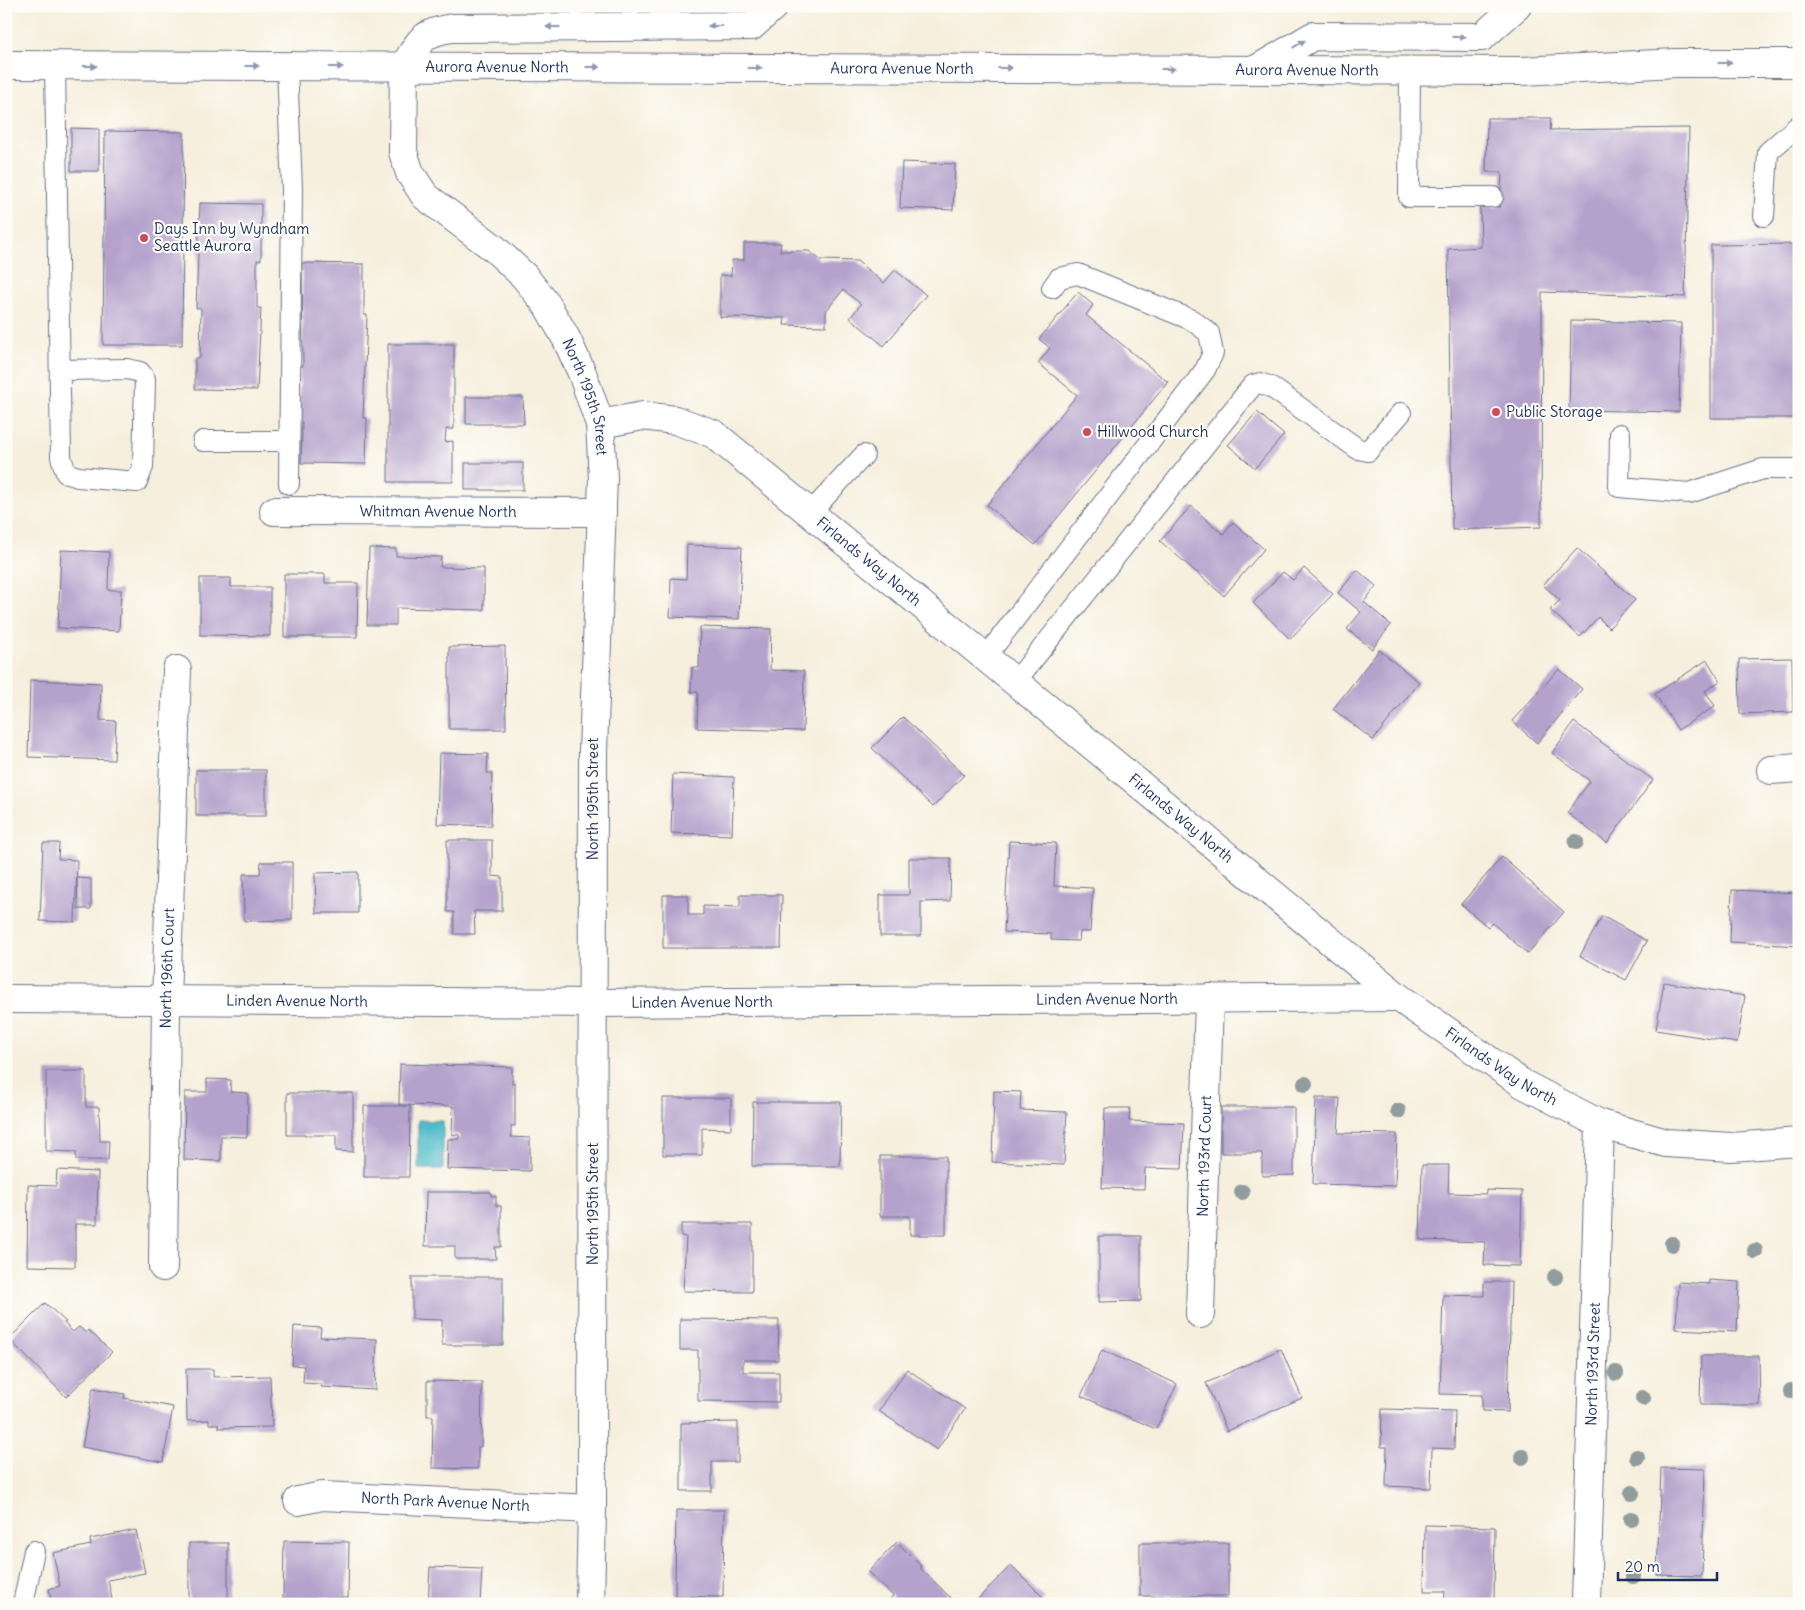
<svg xmlns="http://www.w3.org/2000/svg" width="1805" height="1610" viewBox="0 0 1805 1610" font-family="Delius,sans-serif">
<style>
.water{fill:#4fbcca;stroke:#357694}
.building{fill:#b4a1cc}
.lines{fill:none;stroke-linecap:round;stroke-linejoin:round}
.service-casing{stroke:#68728a;stroke-width:22}
.minor-casing{stroke:#68728a;stroke-width:30}
.tertiary-casing{stroke:#68728a;stroke-width:30}
.primary-casing{stroke:#68728a;stroke-width:30}
.trunk-casing{stroke:#68728a;stroke-width:30}
.service{stroke:#fff;stroke-width:20}
.minor{stroke:#fff;stroke-width:28}
.tertiary{stroke:#fff;stroke-width:28}
.primary{stroke:#fff;stroke-width:28}
.trunk{stroke:#fff;stroke-width:28}
.tree{fill:#919c9c}
.oneway{fill:#8d97ae}
.poi-dot{fill:#d1495b;stroke:#fdfcf7;stroke-width:2}
.labels{text-anchor:middle;stroke-width:4.5;stroke-linejoin:round;paint-order:stroke}
.street-label{font-size:15px;fill:#1b2f5e;stroke:#fdfcf7}
.poi-label{font-size:15px;fill:#1b2f5e;stroke:#fdfcf7;text-anchor:start}
</style>
<rect width="100%" height="100%" fill="#fdfcf7"/>
<filter id="ink" filterUnits="userSpaceOnUse"><feTurbulence type="fractalNoise" baseFrequency=".02" numOctaves="2"/><feDisplacementMap in="SourceGraphic" scale="10" xChannelSelector="R" yChannelSelector="G"/><feConvolveMatrix kernelMatrix="1 2 1 2 8 2 1 2 1" color-interpolation-filters="sRGB"/></filter>
<filter id="wash" filterUnits="userSpaceOnUse"><feTurbulence type="fractalNoise" baseFrequency=".0096" numOctaves="4" result="noise"/><feDisplacementMap in="SourceGraphic" scale="20" xChannelSelector="R" yChannelSelector="G"/><feGaussianBlur stdDeviation="1.12" result="paint"/><feColorMatrix in="noise" values="0 0 0 0 0 0 0 0 0 0 0 0 0 0 0 0 0 1.4 0 .05"/><feComposite in="paint" operator="in"/></filter>
<g filter="url(#wash)">
<rect width="100%" height="100%" fill="#f6efdd"/>
<polygon class="water" points="418,1120 443,1121 443,1169 418,1169"/>
<g id="blocks">
<g class="building">
<polygon points="1487,118 1551,118 1550,130 1689,128 1685,297 1542,292 1541,527 1452,530 1448,249 1481,247 1480,205 1500,207 1502,172 1486,172"/>
<polygon points="71,128 99,129 99,171 71,171"/>
<polygon points="105,131 184,132 182,345 103,345"/>
<polygon points="902,162 955,164 953,210 900,208"/>
<polygon points="200,203 261,204 261,260 257,260 257,308 261,308 257,390 195,389 195,358 200,358 201,308 196,308"/>
<polygon points="744,243 781,243 780,251 809,251 820,260 857,261 884,283 895,270 926,295 884,346 850,318 861,304 843,290 826,311 826,326 784,325 785,318 720,317 720,275 731,276 732,260 744,260"/>
<polygon points="1799,244 1799,418 1711,418 1711,245"/>
<polygon points="302,263 364,264 364,315 367,315 363,418 367,418 366,464 301,463 302,422 299,422 300,366 303,366"/>
<polygon points="1078,292 1093,305 1086,315 1168,382 1035,545 987,505 1077,395 1038,363 1050,348 1039,339"/>
<polygon points="1571,321 1681,323 1679,412 1569,410"/>
<polygon points="388,344 454,344 454,429 446,429 445,442 453,441 453,482 388,482"/>
<polygon points="466,397 523,397 524,424 466,424"/>
<polygon points="1257,412 1284,435 1255,468 1228,445"/>
<rect x="465" y="463" width="58" height="27"/>
<polygon points="1191,506 1223,534 1233,522 1264,549 1224,596 1160,541"/>
<polygon points="687,545 742,547 739,619 670,617 671,578 686,579"/>
<polygon points="369,548 396,549 396,556 441,557 440,567 484,568 484,610 396,608 396,625 367,625"/>
<polygon points="1577,548 1635,600 1609,628 1598,617 1580,637 1550,610 1560,600 1543,585"/>
<polygon points="61,550 109,552 108,590 121,590 119,631 58,628"/>
<polygon points="1304,568 1333,594 1290,639 1253,603 1283,572 1293,580"/>
<polygon points="1357,570 1376,586 1364,602 1391,625 1372,649 1347,629 1361,612 1338,593"/>
<polygon points="284,574 325,574 325,583 358,583 357,637 284,637"/>
<polygon points="200,578 231,578 231,587 270,587 270,636 200,635"/>
<polygon points="700,627 771,629 770,670 804,671 803,731 697,728 698,692 691,692 692,667 699,668"/>
<polygon points="505,646 506,729 449,729 449,647"/>
<polygon points="1379,650 1419,682 1373,740 1333,709"/>
<polygon points="1792,658 1793,712 1740,714 1739,659"/>
<polygon points="1707,660 1720,681 1705,691 1715,706 1678,730 1655,694"/>
<polygon points="1559,669 1582,689 1537,743 1512,721"/>
<polygon points="30,680 101,683 100,720 116,721 114,760 28,757"/>
<polygon points="903,717 964,775 933,807 872,748"/>
<polygon points="1574,722 1653,780 1607,843 1567,813 1590,781 1552,753"/>
<polygon points="439,753 488,754 487,773 492,773 491,826 437,824"/>
<rect x="196" y="770" width="70" height="46"/>
<polygon points="673,774 734,777 732,835 671,833"/>
<polygon points="447,840 492,840 492,876 502,877 502,911 474,911 475,934 454,934 454,912 447,912"/>
<polygon points="1009,841 1056,843 1054,886 1093,888 1090,932 1080,932 1079,941 1051,940 1051,934 1004,932"/>
<polygon points="43,843 59,843 58,859 77,860 75,922 40,921"/>
<polygon points="1502,857 1564,912 1528,954 1492,923 1488,927 1461,904"/>
<polygon points="909,858 951,858 950,901 921,902 921,936 880,936 880,895 909,895"/>
<polygon points="261,862 292,862 292,920 244,921 243,874 260,874"/>
<polygon points="358,872 358,913 316,913 315,873"/>
<polygon points="77,878 91,879 91,909 78,909"/>
<polygon points="1732,890 1799,893 1799,946 1730,942"/>
<polygon points="663,895 688,895 688,915 703,915 703,906 740,907 740,895 782,895 781,948 663,948"/>
<polygon points="1602,916 1647,941 1626,980 1580,956"/>
<polygon points="1664,982 1745,996 1737,1043 1656,1030"/>
<polygon points="400,1064 512,1067 512,1083 515,1083 515,1126 511,1126 511,1137 530,1138 530,1171 447,1169 448,1139 459,1139 459,1135 452,1134 453,1106 399,1105"/>
<polygon points="46,1071 86,1071 86,1107 99,1107 100,1141 109,1141 108,1160 76,1160 76,1152 46,1151"/>
<polygon points="207,1079 231,1080 230,1092 248,1093 247,1137 221,1136 221,1161 184,1160 185,1092 207,1092"/>
<polygon points="994,1091 1021,1092 1020,1110 1067,1112 1064,1165 992,1162"/>
<polygon points="287,1093 353,1093 353,1152 336,1151 336,1135 287,1135"/>
<polygon points="663,1098 731,1098 731,1129 702,1128 702,1155 663,1155"/>
<polygon points="1316,1098 1340,1098 1338,1133 1397,1134 1395,1186 1313,1184"/>
<polygon points="753,1102 841,1102 840,1166 752,1166"/>
<polygon points="364,1106 410,1106 409,1177 364,1177"/>
<polygon points="1221,1107 1294,1107 1294,1175 1262,1176 1262,1153 1221,1153"/>
<polygon points="1105,1108 1130,1108 1129,1121 1184,1123 1182,1169 1145,1168 1144,1189 1102,1188"/>
<polygon points="880,1156 946,1156 946,1235 910,1235 910,1216 880,1216"/>
<polygon points="1422,1165 1449,1165 1448,1193 1486,1194 1486,1190 1522,1191 1520,1266 1484,1265 1485,1242 1420,1240"/>
<polygon points="57,1170 98,1172 97,1224 75,1224 75,1267 27,1266 28,1185 56,1186"/>
<polygon points="426,1192 491,1192 491,1196 496,1196 496,1206 501,1206 501,1247 495,1247 496,1259 455,1259 455,1246 425,1246"/>
<polygon points="681,1224 752,1224 752,1292 683,1291 686,1237 681,1236"/>
<polygon points="1099,1236 1141,1236 1141,1301 1099,1302"/>
<polygon points="412,1277 503,1277 503,1345 442,1345 442,1320 412,1319"/>
<polygon points="1709,1280 1739,1282 1737,1332 1676,1329 1678,1282 1709,1284"/>
<polygon points="1484,1282 1511,1282 1508,1412 1482,1411 1482,1395 1440,1394 1443,1295 1484,1296"/>
<polygon points="45,1303 66,1322 64,1323 73,1332 79,1327 86,1333 88,1330 112,1352 66,1397 9,1339"/>
<polygon points="680,1319 779,1320 778,1360 743,1360 743,1372 779,1372 779,1402 698,1401 698,1350 680,1350"/>
<polygon points="294,1326 321,1328 320,1337 377,1339 375,1390 321,1387 321,1384 303,1383 304,1366 292,1365"/>
<polygon points="1281,1349 1302,1398 1227,1431 1206,1383"/>
<polygon points="1102,1350 1177,1384 1156,1429 1081,1396"/>
<polygon points="1701,1356 1759,1356 1760,1405 1700,1405"/>
<polygon points="186,1369 213,1369 213,1377 270,1376 272,1427 219,1428 218,1424 209,1424 209,1420 187,1421"/>
<polygon points="907,1369 965,1409 937,1450 879,1411"/>
<polygon points="427,1381 482,1382 481,1447 478,1447 478,1469 432,1468 433,1416 427,1416"/>
<polygon points="93,1388 125,1394 124,1398 173,1407 163,1462 82,1447"/>
<polygon points="1382,1409 1455,1411 1454,1449 1432,1448 1431,1488 1386,1486 1387,1447 1381,1447"/>
<polygon points="738,1422 738,1462 712,1462 712,1491 681,1491 681,1423"/>
<polygon points="1661,1468 1705,1469 1702,1576 1657,1575"/>
<polygon points="676,1510 724,1510 723,1597 675,1596"/>
<polygon points="1425,1525 1495,1527 1494,1604 1444,1604 1445,1591 1424,1591"/>
<polygon points="136,1530 145,1573 108,1580 113,1604 52,1604 49,1589 60,1586 53,1553 91,1545 90,1539"/>
<polygon points="284,1541 349,1542 348,1598 283,1598"/>
<polygon points="897,1542 922,1567 920,1568 957,1604 886,1604 893,1596 868,1572"/>
<rect x="189" y="1543" width="39" height="61"/>
<rect x="1140" y="1543" width="88" height="53"/>
<polygon points="1011,1565 1045,1599 1040,1604 973,1604"/>
<polygon points="430,1567 482,1569 480,1604 428,1604"/>
</g>
</g>
</g>
<g filter="url(#ink)">
<use href="#blocks" fill-opacity="0" stroke="#68728a" stroke-width="1"/>
<g class="lines">
<g class="service-casing">
<g id="service">
<polyline points="55,65 61,457 66,473 78,477 137,482 143,467 145,379 140,372 127,369 60,370"/>
<polyline points="287,67 292,189 289,484"/>
<polyline points="1410,71 1409,197 1493,197"/>
<polyline points="1764,216 1768,152 1799,125"/>
<polyline points="1620,434 1619,487 1689,493 1763,469 1799,469"/>
<polyline points="203,441 289,441"/>
<polyline points="810,513 864,455"/>
<polyline points="985,658 1205,370 1213,353 1209,333 1192,320 1078,274 1059,278 1052,288"/>
<polyline points="1015,682 1253,385 1260,383 1271,387 1358,449 1368,451 1401,413"/>
<polyline points="23,1604 34,1551"/>
</g>
</g>
<g class="minor-casing">
<g id="minor">
<path id="s1" d="M274,511L602,512"/>
<polyline points="1771,770 1799,768"/>
<path id="s2" d="M6,999L594,1003L1398,997"/>
<path id="s3" d="M163,1267L166,1001L177,670"/>
<path id="s4" d="M1200,1314L1209,998"/>
<path id="s5" d="M298,1501L322,1496L592,1509"/>
<path id="s6" d="M1586,1604L1600,1124"/>
</g>
</g>
<g class="tertiary-casing">
<g id="tertiary">
<path id="s7" d="M404,67L403,152L410,173L425,196L495,249L524,276L547,305L566,338L582,373L600,424L603,478L593,752L592,1509L590,1604"/>
<path id="s8" d="M600,424L643,416L675,420L714,434L1398,997L1523,1084L1600,1124L1666,1143L1731,1147L1799,1142"/>
</g>
</g>
<g class="primary-casing">
<g id="primary">
<path d="M404,67C420,41 420,33 452,28L752,26L774,6"/>
<polyline points="1257,69 1313,36 1482,37 1517,6"/>
</g>
</g>
<g class="trunk-casing">
<g id="trunk">
<path id="s9" d="M6,65L1522,71L1676,63H1799"/>
</g>
</g>
<use href="#service" class="service"/>
<use href="#minor" class="minor"/>
<use href="#tertiary" class="tertiary"/>
<use href="#primary" class="primary"/>
<use href="#trunk" class="trunk"/>
</g>
<g class="tree">
<circle cx="1576" cy="842" r="8"/>
<circle cx="1305" cy="1084" r="8"/>
<circle cx="1398" cy="1111" r="8"/>
<circle cx="1242" cy="1192" r="8"/>
<circle cx="1672" cy="1244" r="8"/>
<circle cx="1755" cy="1251" r="8"/>
<circle cx="1555" cy="1277" r="8"/>
<circle cx="1616" cy="1373" r="8"/>
<circle cx="1791" cy="1391" r="8"/>
<circle cx="1643" cy="1398" r="8"/>
<circle cx="1522" cy="1457" r="8"/>
<circle cx="1637" cy="1457" r="8"/>
<circle cx="1632" cy="1493" r="8"/>
<circle cx="1631" cy="1519" r="8"/>
<circle cx="1633" cy="1576" r="8"/>
</g>
<defs><path id="oneway-solid" d="M-6-.8H1V-3.2L6.5 0L1 3.2V.8H-6Z" transform="scale(1.25)"/></defs>
<g class="oneway">
<use href="#oneway-solid" transform="translate(715 26) rotate(180)"/>
<use href="#oneway-solid" transform="translate(553 27) rotate(180)"/>
<use href="#oneway-solid" transform="translate(1459 37)"/>
<use href="#oneway-solid" transform="translate(1299 44) rotate(-31)"/>
<use href="#oneway-solid" transform="translate(1725 63)"/>
<use href="#oneway-solid" transform="translate(90 66)"/>
<use href="#oneway-solid" transform="translate(252 66)"/>
<use href="#oneway-solid" transform="translate(336 67)"/>
<use href="#oneway-solid" transform="translate(593 67)"/>
<use href="#oneway-solid" transform="translate(755 68)"/>
<use href="#oneway-solid" transform="translate(1005 68)"/>
<use href="#oneway-solid" transform="translate(1168 69)"/>
</g>
</g>
<g class="poi-dot">
<circle cx="144" cy="238" r="5"/>
<circle cx="1496" cy="412" r="5"/>
<circle cx="1087" cy="432" r="5"/>
</g>
<g class="labels">
<g class="street-label">
<text dy="5" stroke="none"><textPath href="#s9" startOffset="491">Aurora Avenue North</textPath></text>
<text dy="5" stroke="none"><textPath href="#s9" startOffset="896">Aurora Avenue North</textPath></text>
<text dy="5" stroke="none"><textPath href="#s9" startOffset="1301">Aurora Avenue North</textPath></text>
<text dy="5" stroke="none"><textPath href="#s7" startOffset="400">North 195th Street</textPath></text>
<text dy="5" stroke="none"><textPath href="#s1" startOffset="164">Whitman Avenue North</textPath></text>
<text dy="5" stroke="none"><textPath href="#s8" startOffset="318">Firlands Way North</textPath></text>
<text transform="translate(593 799) rotate(-90)" y="5">North 195th Street</text>
<text dy="5" stroke="none"><textPath href="#s8" startOffset="722">Firlands Way North</textPath></text>
<text dy="5" stroke="none"><textPath href="#s3" startOffset="299">North 196th Court</textPath></text>
<text dy="5" stroke="none"><textPath href="#s2" startOffset="1101">Linden Avenue North</textPath></text>
<text dy="5" stroke="none"><textPath href="#s2" startOffset="291">Linden Avenue North</textPath></text>
<text dy="5" stroke="none"><textPath href="#s2" startOffset="696">Linden Avenue North</textPath></text>
<text dy="5" stroke="none"><textPath href="#s8" startOffset="1128">Firlands Way North</textPath></text>
<text dy="5" stroke="none"><textPath href="#s4" startOffset="158">North 193rd Court</textPath></text>
<text transform="translate(593 1204) rotate(-90)" y="5">North 195th Street</text>
<text dy="5" stroke="none"><textPath href="#s6" startOffset="240">North 193rd Street</textPath></text>
<text dy="5" stroke="none"><textPath href="#s5" startOffset="148">North Park Avenue North</textPath></text>
</g>
<g class="poi-label">
<text x="154" y="234">Days Inn by Wyndham<tspan x="154" dy="17">Seattle Aurora</tspan></text>
<text x="1506" y="417">Public Storage</text>
<text x="1097" y="437">Hillwood Church</text>
</g>
</g>
<rect width="1805" height="1610" fill="none" stroke="#fdfcf7" stroke-width="25"/>
<path d="M1618 1572v8h99v-8" fill="none" stroke="#1b2f5e" stroke-width="2.5"/>
<text x="1625" y="1572" font-size="15" fill="#1b2f5e" stroke="#fdfcf7" stroke-width="4" paint-order="stroke">20 m</text>
</svg>
